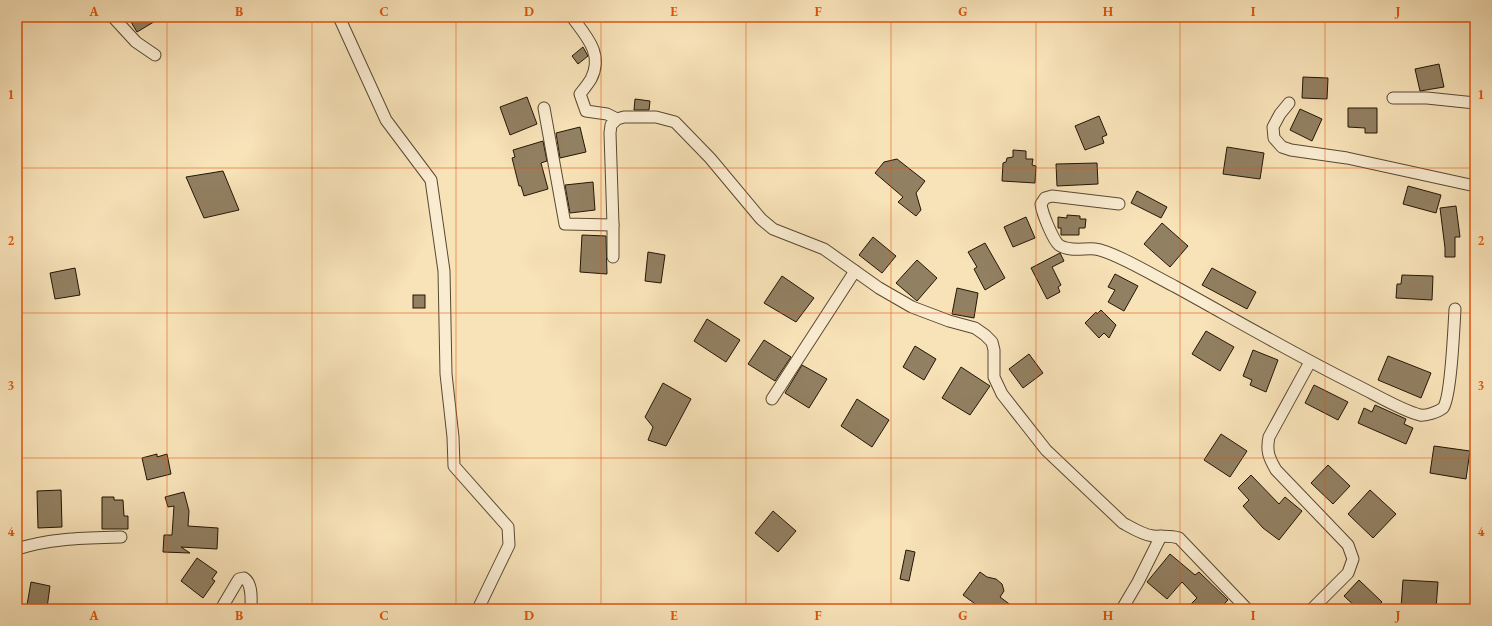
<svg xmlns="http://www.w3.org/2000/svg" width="1492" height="626" viewBox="0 0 1492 626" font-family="'EB Garamond',serif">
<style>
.building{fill:#928062;stroke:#231605}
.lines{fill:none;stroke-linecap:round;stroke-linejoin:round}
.street-casing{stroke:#584932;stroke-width:13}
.street{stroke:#faecd1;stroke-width:11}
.grid{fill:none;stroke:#de560c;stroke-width:1;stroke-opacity:0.55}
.neatline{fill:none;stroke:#de560c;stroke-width:1.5}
.grid-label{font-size:13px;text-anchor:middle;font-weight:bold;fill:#de560c}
</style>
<rect width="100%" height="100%" fill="#f8e2b8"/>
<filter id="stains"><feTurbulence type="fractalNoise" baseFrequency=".005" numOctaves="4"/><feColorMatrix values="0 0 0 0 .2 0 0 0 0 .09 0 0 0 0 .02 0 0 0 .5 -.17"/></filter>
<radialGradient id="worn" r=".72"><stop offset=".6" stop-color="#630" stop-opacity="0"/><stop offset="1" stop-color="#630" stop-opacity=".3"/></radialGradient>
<g class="building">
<polygon points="128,17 162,17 137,32"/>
<polygon points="583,47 588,56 578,64 572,56"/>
<polygon points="1439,64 1444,87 1420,91 1415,69"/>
<polygon points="1303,77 1328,78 1327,99 1302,98"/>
<polygon points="527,97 537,124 510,135 500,107"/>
<polygon points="635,99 650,101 649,110 634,110"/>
<polygon points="1348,108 1377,108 1377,133 1365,133 1365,128 1348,127"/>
<polygon points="1300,109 1322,119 1312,141 1290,130"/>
<polygon points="1099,116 1107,135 1102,137 1104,143 1085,150 1075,126"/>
<polygon points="580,127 586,152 560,158 556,133"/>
<polygon points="543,141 547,161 541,163 548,189 524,196 521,186 519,186 512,158 515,157 513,150"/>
<polygon points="1227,147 1264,153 1260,179 1223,174"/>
<polygon points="1013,150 1026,151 1026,159 1033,159 1032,165 1036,166 1035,183 1002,181 1003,163 1006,162 1007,158 1013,157"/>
<polygon points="897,159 925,181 916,193 921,210 916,216 898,202 903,197 875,173 884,162"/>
<polygon points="1097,163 1098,184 1057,186 1056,164"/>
<polygon points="223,171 239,210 204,218 186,177"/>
<polygon points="593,182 595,210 570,213 565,185"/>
<polygon points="1408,186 1441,195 1436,213 1403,204"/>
<polygon points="1137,191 1167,207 1161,218 1131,203"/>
<polygon points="1456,206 1460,237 1455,237 1455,257 1445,257 1445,248 1440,208"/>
<polygon points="1067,215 1080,216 1080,219 1086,219 1085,228 1079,228 1079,235 1061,235 1061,228 1058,228 1058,217 1067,218"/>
<polygon points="1026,217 1035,238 1013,247 1004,227"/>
<polygon points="1162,223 1188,246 1170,267 1144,244"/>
<polygon points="582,235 606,236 607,274 580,272"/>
<polygon points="873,237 896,256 882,273 859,255"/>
<polygon points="985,243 1005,278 985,290 974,269 977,267 968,252"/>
<polygon points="648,252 665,255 661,283 645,281"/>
<polygon points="1060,253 1064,261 1052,267 1061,285 1058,287 1060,292 1047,299 1031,268"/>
<polygon points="917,260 937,278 917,301 896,283"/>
<polygon points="75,268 80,295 55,299 50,273"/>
<polygon points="1212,268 1256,292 1247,309 1202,285"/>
<polygon points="1115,274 1138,286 1124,311 1108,302 1115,290 1108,287"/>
<polygon points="1402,275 1433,276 1432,300 1396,298 1397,284 1401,284"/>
<polygon points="782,276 814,298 796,322 764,303"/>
<polygon points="957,288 978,293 974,318 952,314"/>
<rect x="413" y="295" width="12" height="13"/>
<polygon points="1101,310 1116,325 1109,338 1104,333 1099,338 1085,323 1096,312 1097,314"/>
<polygon points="707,319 740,340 726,362 694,341"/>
<polygon points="1206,331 1234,347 1220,371 1192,354"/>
<polygon points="764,340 791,357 775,381 748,364"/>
<polygon points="915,346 936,359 924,380 903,367"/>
<polygon points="1253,350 1278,360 1266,392 1250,385 1252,380 1243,376"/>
<polygon points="1029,354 1043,373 1023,388 1009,369"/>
<polygon points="1388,356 1431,373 1421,398 1378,380"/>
<polygon points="802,365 827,379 809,408 785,393"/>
<polygon points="961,367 990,386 970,415 942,398"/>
<polygon points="663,383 691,399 666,446 648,440 653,427 645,417"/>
<polygon points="1314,385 1348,402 1338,420 1305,403"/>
<polygon points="857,399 889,420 872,447 841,426"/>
<polygon points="1375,405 1406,419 1404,424 1413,428 1406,444 1358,423 1364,408 1372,412"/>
<polygon points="1221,434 1247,451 1230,477 1204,460"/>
<polygon points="1434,446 1470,451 1466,479 1430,473"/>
<polygon points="157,454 157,457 167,454 171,474 147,480 142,458"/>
<polygon points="1328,465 1350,486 1333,504 1311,483"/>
<polygon points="1251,475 1279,504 1285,497 1302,511 1279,540 1263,528 1243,506 1249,500 1238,488"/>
<polygon points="61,490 62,527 38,528 37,491"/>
<polygon points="1370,490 1396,514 1373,538 1348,514"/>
<polygon points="184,492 189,511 188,526 218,528 217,549 181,547 190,553 163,552 164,535 172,535 174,506 168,507 165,497"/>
<polygon points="102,497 114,497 114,500 123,500 124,516 128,516 128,529 102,529"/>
<polygon points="773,511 796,531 778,552 755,533"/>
<polygon points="906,550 915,552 909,581 900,579"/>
<polygon points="1170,554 1195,575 1199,572 1228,600 1219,609 1186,609 1197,598 1182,582 1167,599 1147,582"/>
<polygon points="197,558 217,572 212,579 215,581 203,598 181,581"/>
<polygon points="980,572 987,577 996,579 1002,584 1004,591 1000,597 1016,609 982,609 963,595"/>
<polygon points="1359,580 1382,602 1375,609 1358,609 1344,596"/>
<polygon points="1403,580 1438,582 1436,609 1401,608"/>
<polygon points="31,582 50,586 47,608 27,605"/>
</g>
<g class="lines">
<g class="street-casing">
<g id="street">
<polyline points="113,17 136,42 155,55"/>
<polyline points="339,17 386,120 431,180 444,271 446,374 453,437 454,466 508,527 509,545 478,609"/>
<path d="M572,17C586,36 604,54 591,79C588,84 584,89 580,94L586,111L607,114L617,119"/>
<polyline points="1393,98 1427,98 1475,103"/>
<polyline points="1289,103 1280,114 1273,127 1274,138 1282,147 1291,150 1347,158 1475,186"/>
<polyline points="544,108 565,224 613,225"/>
<path d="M1119,204L1052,196L1045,198L1041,204C1042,213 1053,240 1059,245C1069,252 1084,248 1095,249C1113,251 1156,277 1174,286C1236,320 1297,356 1360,387C1376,395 1403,411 1420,415C1426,416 1438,412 1443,408C1451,398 1454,326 1455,309"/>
<path d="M613,257V225L610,133L611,125L617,119L624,117H656L675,122L710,158L761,219L773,229L824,249L879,288L912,307L949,321L975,328L985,335L992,342L994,350V377L1002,394L1046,450L1123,523C1132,528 1143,535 1153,536C1163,537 1169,535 1179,538L1247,609"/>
<path d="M1310,362L1269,437C1266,451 1269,458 1276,470L1348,545L1353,559L1348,573L1312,609"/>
<polyline points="772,399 855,271"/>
<path d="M17,549C50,538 86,538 121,537"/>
<path d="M221,609L237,582L239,579L244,578C253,584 251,600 251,609"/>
<polyline points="1122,609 1138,582 1161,536"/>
</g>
</g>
<use href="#street" class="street"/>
</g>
<path class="grid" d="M167,17V609M312,17V609M456,17V609M601,17V609M746,17V609M891,17V609M1036,17V609M1180,17V609M1325,17V609M17,168H1475M17,313H1475M17,458H1475"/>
<rect width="1492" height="626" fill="none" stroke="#f8e2b8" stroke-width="44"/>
<rect x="22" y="22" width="1448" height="582" class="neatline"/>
<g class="grid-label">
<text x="94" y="16">A</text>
<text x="239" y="16">B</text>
<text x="384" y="16">C</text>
<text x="529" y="16">D</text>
<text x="674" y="16">E</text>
<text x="818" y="16">F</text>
<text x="963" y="16">G</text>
<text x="1108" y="16">H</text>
<text x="1253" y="16">I</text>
<text x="1398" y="16">J</text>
<text x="11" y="99">1</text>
<text x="1481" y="99">1</text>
<text x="11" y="245">2</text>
<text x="1481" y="245">2</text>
<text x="11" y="390">3</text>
<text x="1481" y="390">3</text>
<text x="11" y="536">4</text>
<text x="1481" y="536">4</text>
<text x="94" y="620">A</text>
<text x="239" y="620">B</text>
<text x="384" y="620">C</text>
<text x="529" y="620">D</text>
<text x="674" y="620">E</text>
<text x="818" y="620">F</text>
<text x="963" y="620">G</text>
<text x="1108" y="620">H</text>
<text x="1253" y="620">I</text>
<text x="1398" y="620">J</text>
</g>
<rect width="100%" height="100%" filter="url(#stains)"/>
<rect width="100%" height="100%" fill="url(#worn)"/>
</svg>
